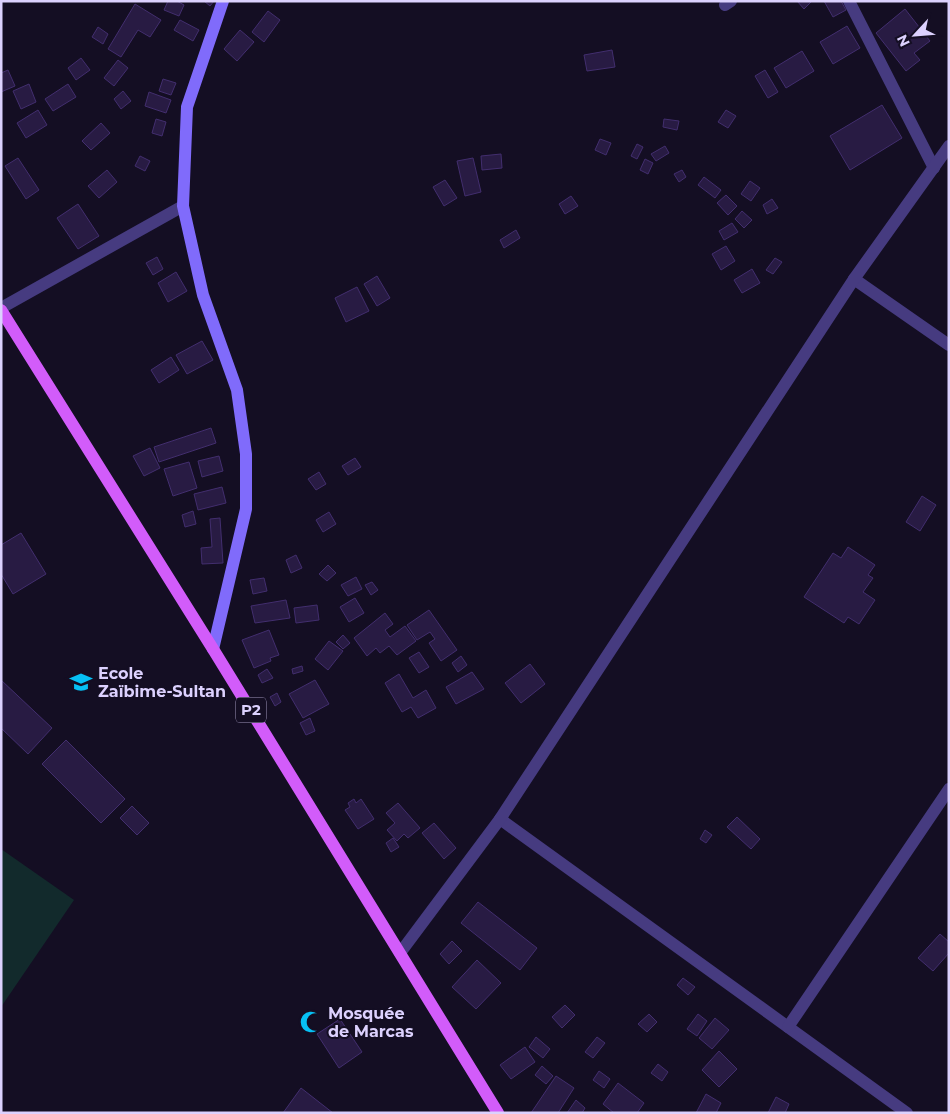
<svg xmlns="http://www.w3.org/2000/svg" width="950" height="1114" viewBox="0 0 950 1114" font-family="Montserrat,sans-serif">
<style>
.green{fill:#122a2c}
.building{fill:#281b43;stroke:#422e6e}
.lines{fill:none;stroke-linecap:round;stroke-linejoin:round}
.street{stroke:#463b80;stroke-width:12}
.secondary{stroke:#806bfb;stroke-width:12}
.primary{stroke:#d25cfa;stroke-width:12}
.labels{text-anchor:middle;stroke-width:4;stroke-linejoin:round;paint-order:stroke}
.shield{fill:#140e23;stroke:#a096bc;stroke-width:1}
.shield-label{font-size:15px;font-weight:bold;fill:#dcd1fe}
.poi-label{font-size:16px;font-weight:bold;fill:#dcd1fe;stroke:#140e23;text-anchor:start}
</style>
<rect width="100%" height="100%" fill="#140e23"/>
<polygon class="green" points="1,849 74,900 1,1007"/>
<g class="building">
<polygon points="168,1 177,1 184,5 179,16 164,10"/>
<polygon points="204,1 214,1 210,6"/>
<polygon points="797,1 812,1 804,9"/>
<polygon points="824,1 841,1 846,10 833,17"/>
<polygon points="135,4 161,20 150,37 138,30 121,57 108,49"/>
<polygon points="905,9 930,41 914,53 920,60 906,71 876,33"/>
<polygon points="268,11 280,20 264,42 252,32"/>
<polygon points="180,20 199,30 193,41 174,30"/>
<polygon points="847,26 860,48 833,64 820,42"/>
<polygon points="98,27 108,34 103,44 92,37"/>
<polygon points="240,30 254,42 237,61 224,49"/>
<polygon points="612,50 615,67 587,71 584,55"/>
<polygon points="802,51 814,71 786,88 774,68"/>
<polygon points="81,58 90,70 76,80 68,68"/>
<polygon points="118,60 128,68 114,86 104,78"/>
<polygon points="8,70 15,86 1,92 1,73"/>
<polygon points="765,70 778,92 768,98 755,76"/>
<polygon points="163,79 176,83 171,95 159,91"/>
<polygon points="29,84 36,102 21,109 13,91"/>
<polygon points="68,84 76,97 53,111 45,99"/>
<polygon points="123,91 131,101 121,109 114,99"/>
<polygon points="149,92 171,100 166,113 145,106"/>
<polygon points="882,105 902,138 850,170 830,136"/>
<polygon points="38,110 47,125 26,138 17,123"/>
<polygon points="726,110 736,116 728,128 718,122"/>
<polygon points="156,119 166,122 162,136 152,133"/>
<polygon points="664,119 679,121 677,130 663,127"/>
<polygon points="101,123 110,133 91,150 82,141"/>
<polygon points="600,139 611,143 606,155 595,150"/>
<polygon points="637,144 643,147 637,159 631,156"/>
<polygon points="665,146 669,153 656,161 651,154"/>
<polygon points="501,154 502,168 482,170 481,156"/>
<polygon points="140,156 150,161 145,171 135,166"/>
<polygon points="18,158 39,190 26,199 5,166"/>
<polygon points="473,158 481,192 465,196 457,161"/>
<polygon points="645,159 653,163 648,174 640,170"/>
<polygon points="107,170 117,182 99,198 88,186"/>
<polygon points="682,170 686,177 679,182 674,174"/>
<polygon points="704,177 721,190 715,198 698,185"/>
<polygon points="445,180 457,198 444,206 433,187"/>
<polygon points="750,181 760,188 751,201 741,194"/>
<polygon points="726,195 737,206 728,215 717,203"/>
<polygon points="571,196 578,206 565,214 559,204"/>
<polygon points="772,199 778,208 767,214 763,205"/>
<polygon points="78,204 99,236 78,249 57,218"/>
<polygon points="742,211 752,220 744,228 735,219"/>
<polygon points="732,223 738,232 724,240 719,231"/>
<polygon points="516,230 520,238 504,248 500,240"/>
<polygon points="726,246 735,261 721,270 712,254"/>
<polygon points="157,257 163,269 153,275 146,263"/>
<polygon points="775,258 782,262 773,274 766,270"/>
<polygon points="752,269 760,283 742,293 734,280"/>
<polygon points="176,272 187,291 168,302 158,283"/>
<polygon points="377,276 390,298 377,306 364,284"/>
<polygon points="357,287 369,311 346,322 335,298"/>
<polygon points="202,341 213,360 187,374 176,355"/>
<polygon points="171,357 179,370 159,383 151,370"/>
<polygon points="211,428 216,443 159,462 154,447"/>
<polygon points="150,448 160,468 144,476 133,456"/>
<polygon points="219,456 223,471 202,477 198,461"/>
<polygon points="355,458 361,467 348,475 342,466"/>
<polygon points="189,462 197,488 173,496 164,469"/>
<polygon points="319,472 326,484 316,490 308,479"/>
<polygon points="222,487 226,503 198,510 194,494"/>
<polygon points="922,496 936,505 920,531 906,522"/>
<polygon points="193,511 196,524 185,527 182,515"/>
<polygon points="329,512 336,524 323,532 316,520"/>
<polygon points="220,518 223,563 202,564 201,548 212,547 210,519"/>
<polygon points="21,533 46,574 13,594 1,574 1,545"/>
<polygon points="848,547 875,565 868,575 873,578 863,592 875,600 859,624 848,617 844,623 804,597 833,553 841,558"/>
<polygon points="296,555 302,568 291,573 286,560"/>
<polygon points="328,565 336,573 327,581 319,574"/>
<polygon points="356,577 362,589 348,596 341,585"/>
<polygon points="264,578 267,591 253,594 250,580"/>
<polygon points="372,582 378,590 371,595 365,585"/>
<polygon points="355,598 364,613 349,622 340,607"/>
<polygon points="286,600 290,618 255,623 251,606"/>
<polygon points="317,605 319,620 296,623 294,608"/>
<polygon points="429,610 457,650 441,661 429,643 435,639 430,632 417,640 407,625"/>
<polygon points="385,613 393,624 385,630 390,637 405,626 416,641 397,655 389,646 380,653 376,648 367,656 354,638"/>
<polygon points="269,630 279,655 270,658 271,661 254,668 242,640"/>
<polygon points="343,635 350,643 343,649 336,642"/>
<polygon points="329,641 343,651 328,670 315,659"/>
<polygon points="419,652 429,667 419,673 409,658"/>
<polygon points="461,656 467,665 458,672 452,663"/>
<polygon points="530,664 545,684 521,703 505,683"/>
<polygon points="302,666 303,671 293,674 292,669"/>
<polygon points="267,669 273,678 262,683 258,675"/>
<polygon points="472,672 484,689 456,704 446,687"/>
<polygon points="399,674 413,698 426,690 436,708 418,718 411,707 402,712 385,683"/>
<polygon points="1,680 52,728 28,754 1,728"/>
<polygon points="315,680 329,704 303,718 289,694"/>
<polygon points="277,693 281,702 275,706 270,697"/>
<polygon points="310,718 315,731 306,735 300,723"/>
<polygon points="66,740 125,799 101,823 42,764"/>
<polygon points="354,799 356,803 361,799 374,819 358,829 345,810 350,807 348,803"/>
<polygon points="398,803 420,828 408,838 404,834 397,841 387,830 395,823 386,813"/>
<polygon points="132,806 149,823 137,835 120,818"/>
<polygon points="737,817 760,839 751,849 727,827"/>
<polygon points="434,823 456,848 444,859 422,833"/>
<polygon points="705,830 712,835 706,843 700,839"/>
<polygon points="393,838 399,847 391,852 386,843"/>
<polygon points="478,902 537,948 520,970 461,923"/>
<polygon points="940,934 949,942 949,953 933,971 918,958"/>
<polygon points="452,941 462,951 449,964 440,954"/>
<polygon points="477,960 501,983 476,1009 452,987"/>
<polygon points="683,978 695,987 688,995 677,985"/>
<polygon points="565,1005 575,1015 562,1028 552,1017"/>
<polygon points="649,1014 657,1022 647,1032 638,1024"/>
<polygon points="698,1014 707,1021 697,1036 687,1029"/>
<polygon points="715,1018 729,1030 712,1049 699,1038"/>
<polygon points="340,1019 362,1052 339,1068 317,1034"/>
<polygon points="536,1037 550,1049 543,1058 529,1047"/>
<polygon points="597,1037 605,1043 593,1058 585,1052"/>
<polygon points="525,1047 535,1062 511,1079 500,1065"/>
<polygon points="719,1051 737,1069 719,1087 702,1070"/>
<polygon points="658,1064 668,1072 662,1081 651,1073"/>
<polygon points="542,1066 553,1076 546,1084 535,1075"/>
<polygon points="599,1071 610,1079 604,1088 593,1080"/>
<polygon points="556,1076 574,1088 558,1113 531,1113"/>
<polygon points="618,1083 644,1103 637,1113 614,1113 603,1104"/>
<polygon points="301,1088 333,1113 283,1113"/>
<polygon points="706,1094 721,1103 716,1113 696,1113"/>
<polygon points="776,1097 789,1104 785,1113 768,1113"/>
<polygon points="576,1100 585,1108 582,1113 567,1113"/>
</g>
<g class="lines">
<g class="street">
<polyline points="849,1 934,168"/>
<polyline points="725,5 731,1"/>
<polyline points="854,279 949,345"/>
<polyline points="1,308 183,206"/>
<polyline points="500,819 907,1113"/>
<polyline points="400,953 500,819 854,279 949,146"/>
<polyline points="788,1027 949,789"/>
</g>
<polyline class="secondary" points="213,649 246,509 246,454 237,390 203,295 183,206 187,107 223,1"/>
<polyline class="primary" points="1,310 213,649 498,1113"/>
</g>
<defs>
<g id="school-bare" transform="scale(1.725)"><path d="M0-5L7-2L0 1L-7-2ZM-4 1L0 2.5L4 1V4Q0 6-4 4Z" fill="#07c0f4" stroke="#140e23" stroke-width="2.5" paint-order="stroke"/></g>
<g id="mosque-bare" transform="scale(1.725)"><path d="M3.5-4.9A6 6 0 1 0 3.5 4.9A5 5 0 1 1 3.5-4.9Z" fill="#07c0f4" stroke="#140e23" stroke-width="2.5" paint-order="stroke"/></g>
</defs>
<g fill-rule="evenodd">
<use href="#school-bare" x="81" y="682"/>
<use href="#mosque-bare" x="311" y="1022"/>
</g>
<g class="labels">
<rect class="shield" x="236" y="697.5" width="30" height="25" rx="4"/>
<g class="shield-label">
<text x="251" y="715">P2</text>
</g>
<g class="poi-label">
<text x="98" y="679">Ecole<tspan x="98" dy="18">Zaïbime-Sultan</tspan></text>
<text x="328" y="1019">Mosquée<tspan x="328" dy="18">de Marcas</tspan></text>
</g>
</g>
<rect width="950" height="1114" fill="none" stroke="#dcd1fe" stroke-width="5"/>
<g transform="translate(915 35) rotate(244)" stroke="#140e23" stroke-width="4" paint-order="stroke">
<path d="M0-4L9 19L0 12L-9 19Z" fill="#dcd1fe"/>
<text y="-8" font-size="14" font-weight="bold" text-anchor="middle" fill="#dcd1fe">N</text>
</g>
</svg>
